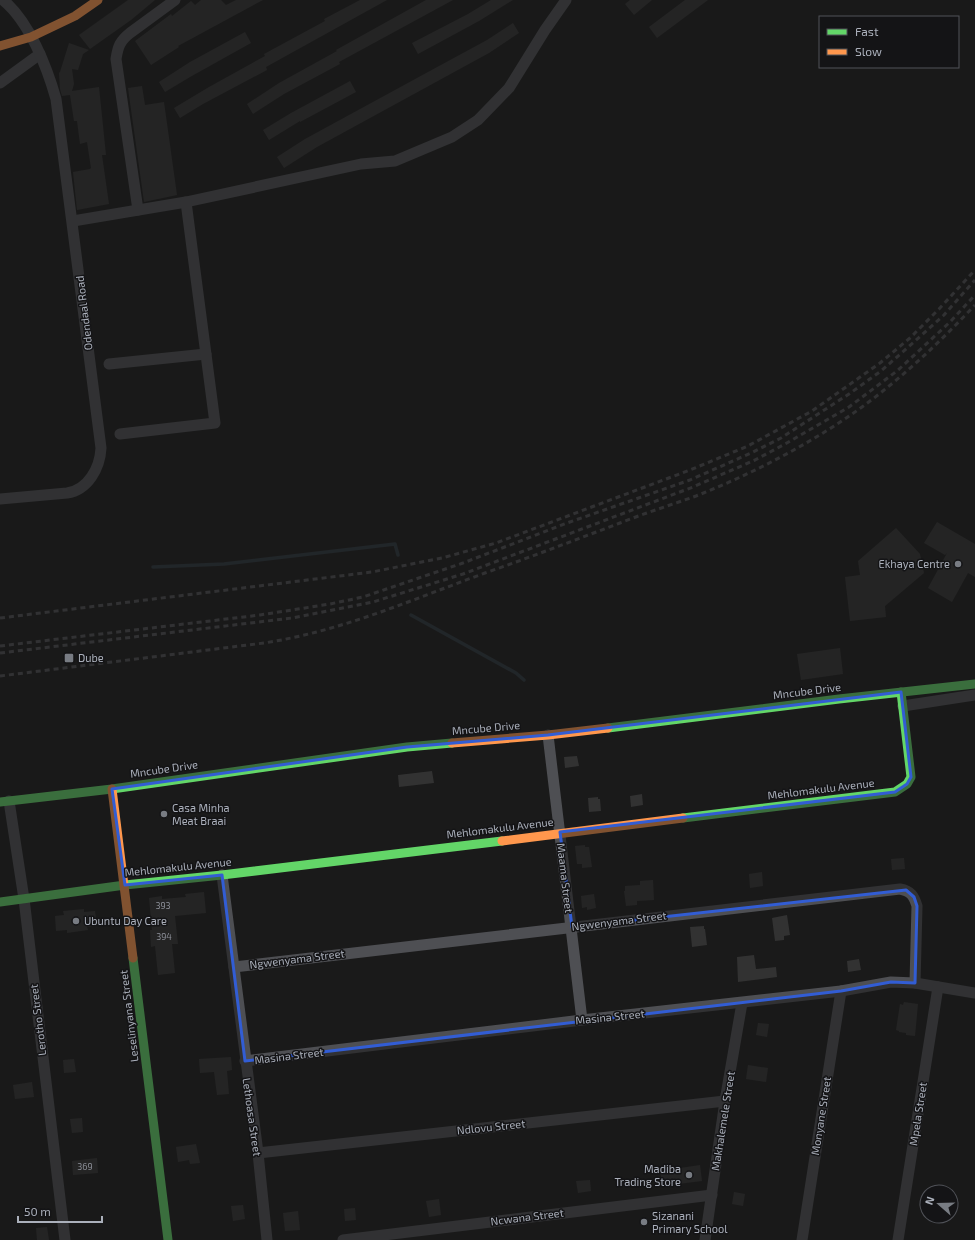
<svg xmlns="http://www.w3.org/2000/svg" width="975" height="1240" viewBox="0 0 975 1240" font-family="'Exo 2',sans-serif">
<style>
.lines{fill:none;stroke-linecap:round;stroke-linejoin:round}
.stream{stroke:#2c353c;stroke-width:3.5}
.building{fill:#323232}
.street{stroke:#4e4f53;stroke-width:11}
.fast{stroke:#63d668;stroke-width:9}
.slow{stroke:#ff974d;stroke-width:9}
.rail{stroke:#4e4f52;stroke-width:3;stroke-dasharray:5 4;stroke-linecap:butt}
.marked{fill:none;stroke:#325dd4;stroke-width:3;stroke-linejoin:round}
.poi-dot{fill:#787c83;stroke:#141416;stroke-width:1.5}
.labels{text-anchor:middle;stroke-width:3;stroke-linejoin:round;paint-order:stroke}
.number-label{font-size:9px;fill:#8d9099}
.street-label{font-size:11px;fill:#abb0bb;stroke:#141416}
.poi-label{font-size:11px;fill:#abb0bb;stroke:#141416;text-anchor:start}
</style>
<rect width="100%" height="100%" fill="#1a1a1a"/>
<g class="lines">
<g class="stream">
<polyline points="153,567 224,564 395,544 398,555"/>
<polyline points="411,615 516,673 524,680"/>
</g>
</g>
<g class="building">
<polygon points="128,0 155,0 131,20 90,49 79,35"/>
<polygon points="201,0 221,0 226,5 236,0 263,0 178,46 179,47 151,65 135,41 171,14 172,16 191,1 195,5"/>
<polygon points="360,0 387,0 266,67 267,70 203,104 180,118 174,108 209,87 265,56 264,54 325,21 324,19"/>
<polygon points="426,0 453,0 339,62 340,64 284,94 253,114 247,104 279,83 337,51 336,50"/>
<polygon points="491,0 513,0 479,21 418,54 412,43 468,14"/>
<polygon points="630,0 652,0 634,15 625,4"/>
<polygon points="685,0 708,0 657,38 649,27"/>
<polygon points="513,23 519,33 489,53 317,147 284,168 277,157 305,139 428,72 487,40"/>
<polygon points="245,32 251,43 190,77 165,92 159,82 190,62"/>
<polygon points="69,43 89,50 83,54 78,70 72,69 74,84 72,91 99,87 106,155 102,155 109,204 77,210 73,172 90,169 91,168 87,142 80,144 77,121 74,121 70,95 62,96 60,89 59,73 60,72"/>
<polygon points="350,81 356,92 300,122 300,121 269,140 263,130 291,113"/>
<polygon points="142,86 145,105 164,102 177,195 144,202 128,88"/>
<polygon points="937,522 975,544 975,577 968,573 952,602 928,588 947,553 945,555 924,543"/>
<polygon points="896,528 920,554 924,573 885,606 886,617 850,621 845,577 860,575 858,561"/>
<polygon points="840,648 843,674 801,680 797,654"/>
<polygon points="577,756 579,766 565,768 564,757"/>
<polygon points="432,771 434,783 399,787 398,775"/>
<polygon points="642,794 643,805 631,807 630,796"/>
<polygon points="598,797 598,799 600,799 601,811 589,812 588,798"/>
<polygon points="585,845 585,847 589,847 592,867 582,868 582,864 577,864 575,846"/>
<polygon points="904,858 905,869 892,870 891,859"/>
<polygon points="762,872 763,886 750,888 749,874"/>
<polygon points="653,880 654,900 637,901 637,905 626,906 624,891 625,891 625,886 640,885 640,881"/>
<polygon points="204,892 206,913 175,916 178,944 172,944 175,973 158,975 155,946 151,947 150,930 152,930 149,898 162,896 162,899 186,897 185,894"/>
<polygon points="594,894 596,908 587,910 587,907 582,908 581,896"/>
<polygon points="84,909 84,912 95,911 97,926 87,927 88,930 67,933 67,930 56,931 55,916 64,915 63,911"/>
<polygon points="787,915 790,935 784,936 784,940 775,941 772,918"/>
<polygon points="704,926 704,929 705,929 707,945 692,947 690,927"/>
<polygon points="754,955 756,969 776,967 777,977 738,982 737,957"/>
<polygon points="859,959 861,970 848,972 847,961"/>
<polygon points="904,1002 918,1004 915,1036 906,1035 906,1033 899,1032 899,1031 896,1030 900,1004 903,1005"/>
<polygon points="758,1023 769,1024 767,1037 756,1035"/>
<polygon points="231,1057 232,1070 227,1071 229,1094 217,1095 214,1072 200,1073 199,1059"/>
<polygon points="74,1059 76,1072 64,1073 63,1060"/>
<polygon points="748,1065 768,1068 766,1082 746,1079"/>
<polygon points="32,1082 34,1097 15,1099 13,1085"/>
<polygon points="82,1118 83,1132 72,1133 70,1119"/>
<polygon points="196,1144 200,1163 190,1164 189,1160 178,1162 176,1147"/>
<polygon points="97,1158 98,1173 73,1175 72,1161"/>
<polygon points="700,1165 702,1181 678,1184 678,1180 662,1182 660,1171"/>
<polygon points="590,1180 591,1191 578,1193 576,1181"/>
<polygon points="734,1192 745,1194 743,1206 732,1204"/>
<polygon points="439,1199 441,1215 429,1217 426,1201"/>
<polygon points="243,1205 245,1219 233,1221 231,1206"/>
<polygon points="355,1208 356,1220 345,1221 344,1209"/>
<polygon points="298,1211 300,1230 285,1231 283,1213"/>
<polygon points="47,1227 49,1240 37,1240 36,1228"/>
</g>
<g class="lines">
<g class="street">
<polyline points="0,83 40,54"/>
<path d="M138,210L116,59C118,46 120,41 130,33L175,0"/>
<polyline points="73,221 186,202 361,164 395,161 452,137 478,120 509,88 545,30 566,0"/>
<polyline points="109,364 206,354"/>
<polyline points="120,434 215,423 186,202"/>
<path d="M0,499L67,493C88,490 100,468 101,448L56,99C47,67 29,21 3,0"/>
<polyline points="903,706 975,695"/>
<polyline points="548,735 582,1020"/>
<polyline points="9,801 24,899 65,1240"/>
<polyline points="222,875 258,1153 267,1240"/>
<path d="M234,967L900,889C911,891 914,896 917,906L915,983"/>
<polyline points="245,1061 582,1020 841,991 891,982 915,983 975,993"/>
<polyline points="258,1153 725,1101"/>
<polyline points="343,1240 712,1195"/>
<polyline points="705,1240 725,1101 742,1003"/>
<polyline points="802,1240 841,991"/>
<polyline points="898,1240 938,987"/>
</g>
<g class="fast">
<polyline points="608,728 839,699 975,684"/>
<polyline points="0,802 112,789 407,747 452,743"/>
<polyline points="683,818 895,792 907,784 911,777 901,692"/>
<polyline points="0,902 125,885 222,875 502,841"/>
<polyline points="133,958 168,1240"/>
</g>
<g class="slow">
<polyline points="0,46 31,37 75,16 98,0"/>
<polyline points="452,743 548,735 608,728"/>
<polyline points="112,789 133,958"/>
<polyline points="502,841 683,818"/>
</g>
<g class="rail">
<polyline points="0,618 372,572 442,558 496,543 690,470 748,446 812,411 880,363 910,338 939,309 975,270"/>
<polyline points="0,646 260,615 330,604 363,597 463,563 567,523 690,480 751,453 781,438 849,394 881,371 914,342 944,315 975,280"/>
<polyline points="0,653 292,618 373,602 463,574 693,487 755,460 785,444 849,407 897,371 950,322 975,295"/>
<path d="M0,676L264,643C342,631 411,600 485,573C531,557 575,540 620,523C645,513 671,505 696,496C754,473 812,443 862,407C903,377 940,342 975,305"/>
</g>
</g>
<path d="M0 0H975V1240H0ZM901,692L911,777L907,784L895,792L560,832L572,927L906,890L914,897L917,906L915,983L891,982L841,991L245,1061L222,875L125,885L112,789L407,747L548,735Z" fill="#1a1a1a" fill-opacity=".55" fill-rule="evenodd"/>
<path class="marked" d="M901,692L911,777L907,784L895,792L560,832L572,927L906,890L914,897L917,906L915,983L891,982L841,991L245,1061L222,875L125,885L112,789L407,747L548,735Z"/>
<g class="poi-dot">
<circle cx="958" cy="564" r="4"/>
<rect x="64" y="653" width="10" height="10" rx="2"/>
<circle cx="164" cy="814" r="4"/>
<circle cx="76" cy="921" r="4"/>
<circle cx="689" cy="1175" r="4"/>
<circle cx="644" cy="1222" r="4"/>
</g>
<g class="labels">
<g class="number-label">
<text x="163" y="909">393</text>
<text x="164" y="940">394</text>
<text x="85" y="1170">369</text>
</g>
<g class="street-label">
<text transform="translate(84 313) rotate(-97)" y="4">Odendaal Road</text>
<text transform="translate(807 691) rotate(-7)" y="4">Mncube Drive</text>
<text transform="translate(486 728) rotate(-5)" y="4">Mncube Drive</text>
<text transform="translate(164 769) rotate(-8)" y="4">Mncube Drive</text>
<text transform="translate(821 789) rotate(-7)" y="4">Mehlomakulu Avenue</text>
<text transform="translate(500 828) rotate(-7)" y="4">Mehlomakulu Avenue</text>
<text transform="translate(178 867) rotate(-6)" y="4">Mehlomakulu Avenue</text>
<text transform="translate(565 878) rotate(83)" y="4">Maama Street</text>
<text transform="translate(619 921) rotate(-7)" y="4">Ngwenyama Street</text>
<text transform="translate(297 959) rotate(-7)" y="4">Ngwenyama Street</text>
<text transform="translate(129 1016) rotate(-97)" y="4">Leselinyana Street</text>
<text transform="translate(610 1017) rotate(-6)" y="4">Masina Street</text>
<text transform="translate(38 1020) rotate(-97)" y="4">Lerotho Street</text>
<text transform="translate(289 1056) rotate(-7)" y="4">Masina Street</text>
<text transform="translate(918 1114) rotate(-81)" y="4">Mpela Street</text>
<text transform="translate(821 1116) rotate(-81)" y="4">Monyane Street</text>
<text transform="translate(252 1117) rotate(82)" y="4">Lethoasa Street</text>
<text transform="translate(723 1121) rotate(-81)" y="4">Makhalemele Street</text>
<text transform="translate(491 1127) rotate(-6)" y="4">Ndlovu Street</text>
<text transform="translate(527 1217) rotate(-7)" y="4">Ncwana Street</text>
</g>
<g class="poi-label">
<text x="950" y="568" text-anchor="end">Ekhaya Centre</text>
<text x="78" y="662">Dube</text>
<text x="172" y="812">Casa Minha<tspan x="172" dy="13">Meat Braai</tspan></text>
<text x="84" y="925">Ubuntu Day Care</text>
<text x="681" y="1173" text-anchor="end">Madiba<tspan x="681" dy="13">Trading Store</tspan></text>
<text x="652" y="1220">Sizanani<tspan x="652" dy="13">Primary School</tspan></text>
</g>
</g>
<rect x="819" y="16" width="140" height="52" fill="#141416" stroke="#505258"/>
<rect x="827" y="29" width="20" height="6" fill="#63d668" stroke="#505258"/>
<text x="855" y="36" font-size="12" fill="#abb0bb">Fast</text>
<rect x="827" y="49" width="20" height="6" fill="#ff974d" stroke="#505258"/>
<text x="855" y="56" font-size="12" fill="#abb0bb">Slow</text>
<g transform="translate(939 1204) rotate(290)"><circle r="19" fill="#141416" stroke="#505258"/>
<path d="M0-3L7 15L0 10L-7 15Z" fill="#787c83"/>
<text y="-6" font-size="11" font-weight="bold" text-anchor="middle" fill="#abb0bb">N</text>
</g>
<path d="M18 1216v6h84v-6" fill="none" stroke="#abb0bb" stroke-width="2"/>
<text x="24" y="1216" font-size="12" fill="#abb0bb" stroke="#141416" stroke-width="3" paint-order="stroke">50 m</text>
</svg>
